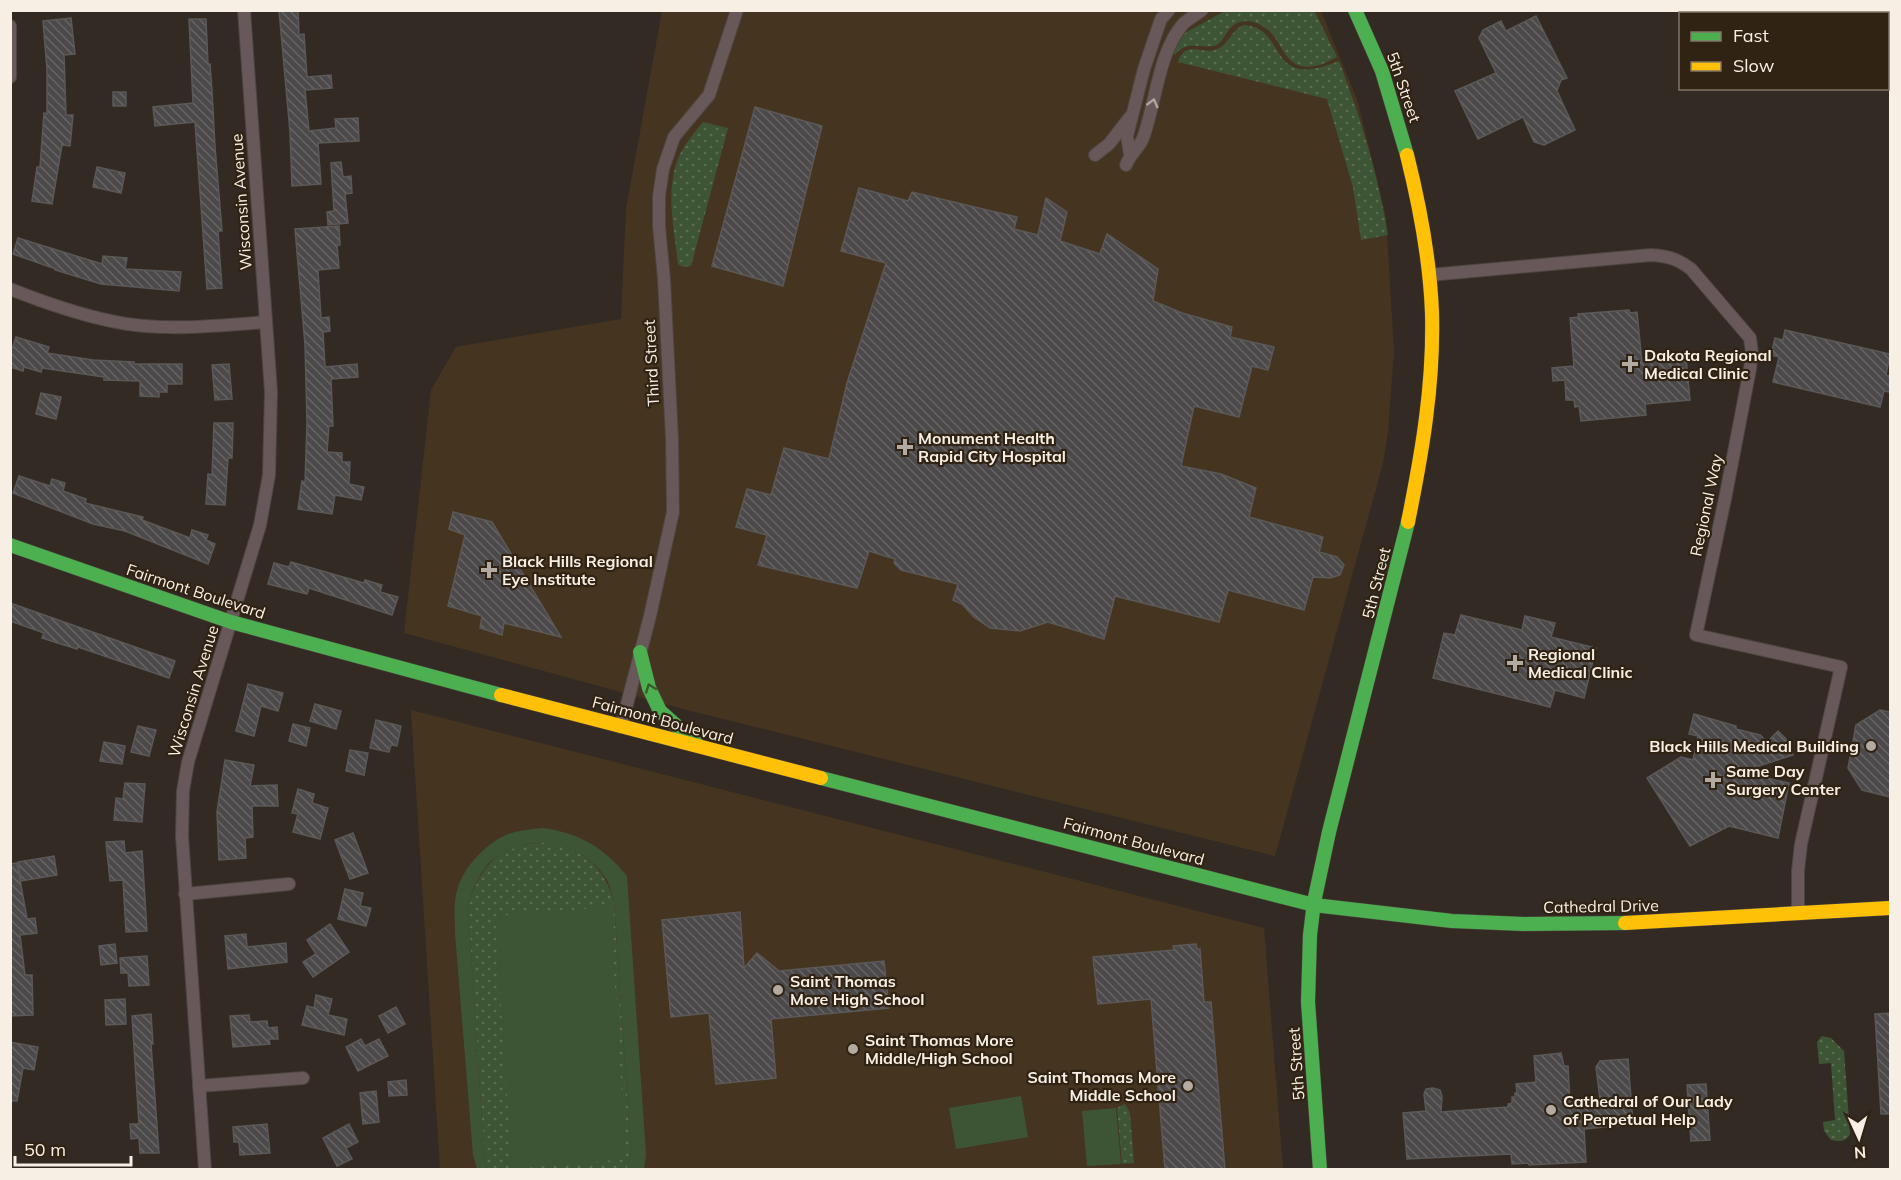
<svg xmlns="http://www.w3.org/2000/svg" width="1901" height="1180" viewBox="0 0 1901 1180" font-family="Mulish,sans-serif">
<style>
.built{fill:#453520}
.grass{fill:url(#grass-dots)}
.park{fill:#3e5535}
.building{fill:url(#building-back-hatch);stroke:#5b5858;stroke-width:1.5}
.lines{fill:none;stroke-linecap:round;stroke-linejoin:round}
.street-casing{stroke:#4d4640;stroke-width:14}
.fast-casing{stroke:#4d4640;stroke-width:15}
.slow-casing{stroke:#4d4640;stroke-width:15}
.street{stroke:#69585a;stroke-width:12}
.fast{stroke:#4caf50;stroke-width:14}
.slow{stroke:#ffc107;stroke-width:14}
.oneway{stroke:#b0a49f}
.oneway2{stroke:#3b5b2b}
.poi-dot{fill:#b3aaa0;stroke:#302313;stroke-width:2}
.labels{text-anchor:middle;stroke-width:4.5;stroke-linejoin:round;paint-order:stroke}
.street-label{font-size:16px;fill:#f8efe4;stroke:#302313}
.poi-label{font-size:16px;font-weight:bold;fill:#f8efe4;stroke:#302313;text-anchor:start}
</style>
<defs>
<pattern id="grass-dots" width="8" height="8" patternUnits="userSpaceOnUse" patternTransform="scale(1.5)"><rect width="8" height="8" fill="#3e5535"/><path d="M2 2h.1M6 6h.1" fill="none" stroke="#5b6e52" stroke-width="1.8" stroke-linecap="round"/></pattern>
<pattern id="building-back-hatch" width="6" height="6" patternUnits="userSpaceOnUse" patternTransform="scale(1.5)"><rect width="6" height="6" fill="#4c494a"/><path d="M-1 5l2 2M0 0l6 6M5-1l2 2" fill="none" stroke="#676464"/></pattern>
</defs>
<rect width="100%" height="100%" fill="#332b23"/>
<g class="built">
<polygon points="662,11 1321,11 1358,102 1386,217 1394,351 1388,432 1383,463 1275,856 687,710 404,633 431,390 456,347 621,319 626,209"/>
<polygon points="411,710 1264,928 1283,1169 440,1169"/>
</g>
<g class="grass">
<path d="M1314,10L1337,57C1330,60 1323,65 1315,66C1289,71 1285,51 1273,35C1265,25 1248,16 1235,24C1227,29 1225,39 1217,45C1202,50 1186,39 1175,55L1172,52L1185,33L1225,11Z"/>
<path d="M1244,25C1289,28 1265,92 1339,61C1361,118 1378,175 1388,235L1361,240L1353,187L1327,99L1178,62C1185,40 1200,54 1215,50C1229,46 1230,30 1244,25Z"/>
<path d="M703,122L728,128L691,266L683,267L678,264C674,228 664,186 681,152C687,141 695,132 703,122Z"/>
<path d="M551,842C586,851 604,868 614,902L631,1152L627,1169H487L484,1152L468,905C483,859 502,844 551,842Z"/>
<path d="M1822,1036L1831,1038L1844,1051L1850,1134C1846,1142 1839,1142 1831,1140L1824,1131L1823,1122L1835,1120L1831,1063L1819,1064L1817,1042Z"/>
<polygon points="1125,1104 1130,1113 1134,1163 1122,1164 1117,1108"/>
</g>
<g class="park">
<path d="M544,828C581,834 603,847 627,876L646,1155L644,1169H627L631,1152L614,901C612,895 610,886 607,880C588,850 553,836 520,846C509,850 495,856 488,864C477,877 473,890 468,905L484,1152L487,1169H477L473,1155L455,933C455,918 453,902 458,887C465,865 487,843 508,834C520,830 532,829 544,828Z"/>
<polygon points="610,907 626,1159 512,1169 495,916"/>
<polygon points="1021,1096 1028,1137 956,1149 949,1108"/>
<polygon points="1116,1108 1121,1164 1087,1166 1082,1111"/>
</g>
<g class="building">
<polygon points="279,10 298,10 299,35 304,34 307,77 331,75 332,88 305,90 309,131 336,128 335,119 358,118 359,141 318,143 321,184 292,186 290,132"/>
<polygon points="1536,16 1567,78 1561,80 1557,91 1575,130 1544,145 1534,142 1523,117 1478,139 1455,91 1496,73 1479,38 1483,30 1501,21 1506,31"/>
<polygon points="71,18 75,54 64,55 66,115 73,115 70,146 62,145 52,204 32,201 37,167 40,167 44,113 47,114 47,69 43,21"/>
<polygon points="189,19 206,19 208,64 210,64 212,91 215,147 222,231 218,231 222,288 207,289 195,122 155,126 153,107 193,103"/>
<rect x="113" y="92" width="13" height="14"/>
<polygon points="755,107 822,126 783,286 712,266"/>
<polygon points="341,162 343,177 351,176 352,193 345,194 348,223 328,225 327,212 334,211 331,163"/>
<polygon points="97,167 125,173 121,193 93,187"/>
<polygon points="859,188 908,201 912,192 1017,217 1014,229 1038,235 1046,198 1067,212 1060,241 1100,254 1107,234 1158,269 1153,301 1182,313 1232,327 1230,337 1274,347 1268,370 1252,366 1239,417 1194,406 1181,466 1221,474 1256,488 1249,517 1323,537 1319,552 1337,557 1344,565 1340,575 1330,578 1313,577 1304,610 1228,590 1219,622 1115,596 1104,639 1048,622 1020,631 990,628 974,617 962,604 953,600 958,584 901,570 894,563 895,559 869,551 857,588 758,565 767,535 736,527 747,489 771,495 784,448 829,459 847,383 886,263 841,251"/>
<polygon points="339,226 340,245 337,245 339,268 318,270 321,318 329,317 330,331 323,332 325,367 357,364 358,377 331,379 333,426 329,426 327,452 342,453 342,462 350,462 349,484 364,487 361,500 335,495 332,514 298,509 302,481 305,482 307,423 305,345 295,229"/>
<polygon points="18,238 102,264 103,256 127,258 125,269 181,272 179,291 101,284 55,270 56,269 13,254"/>
<polygon points="1629,310 1630,313 1637,312 1642,363 1686,358 1690,400 1645,404 1646,415 1581,421 1579,406 1575,407 1574,400 1566,400 1565,380 1553,381 1552,368 1574,366 1570,318 1579,317 1578,314"/>
<polygon points="1785,330 1890,354 1886,375 1890,376 1890,392 1884,391 1880,407 1773,382 1779,357 1771,355 1775,338 1783,340"/>
<polygon points="16,337 49,347 47,353 93,360 134,362 134,364 182,364 182,384 167,384 167,392 159,392 159,397 140,396 140,381 104,380 104,377 42,368 41,372 24,367 23,371 10,367 10,355"/>
<polygon points="229,364 232,399 215,400 212,365"/>
<polygon points="41,393 61,397 56,419 36,414"/>
<polygon points="214,423 233,423 232,458 228,458 225,505 206,504 208,474 212,475"/>
<polygon points="19,476 50,486 52,479 65,483 63,491 86,499 85,503 143,517 142,520 190,538 192,530 208,535 206,540 215,544 208,564 125,531 93,524 13,493"/>
<polygon points="453,512 492,522 561,637 504,623 502,635 480,628 482,616 448,606 465,535 449,529"/>
<polygon points="291,562 364,583 365,580 382,585 380,592 398,597 392,615 309,588 307,594 268,584 274,563 289,567"/>
<polygon points="10,603 175,661 169,678 78,647 77,649 42,638 44,633 10,621"/>
<polygon points="1461,615 1522,630 1525,616 1555,623 1551,637 1596,648 1584,698 1555,690 1550,707 1433,678 1444,633 1455,635"/>
<polygon points="248,684 283,693 278,711 261,706 254,736 236,731"/>
<polygon points="315,704 341,711 336,729 310,721"/>
<polygon points="1880,710 1890,712 1890,797 1862,790 1848,768 1856,725"/>
<polygon points="1694,714 1736,726 1736,729 1760,735 1767,742 1778,731 1787,740 1793,755 1740,772 1789,783 1778,838 1729,826 1690,846 1647,778 1681,757 1693,760 1698,736 1689,734"/>
<polygon points="376,720 401,726 397,746 391,745 389,752 370,748"/>
<polygon points="293,724 310,728 306,746 289,741"/>
<polygon points="138,726 156,730 149,756 131,752"/>
<polygon points="104,742 125,746 122,764 100,761"/>
<polygon points="350,750 368,753 364,775 346,771"/>
<polygon points="225,760 254,765 250,786 277,785 278,806 252,806 253,837 245,838 246,858 219,860 217,812"/>
<polygon points="125,783 145,784 142,822 114,820 116,798 123,799"/>
<polygon points="298,789 314,794 312,803 328,808 320,839 293,832 298,814 292,813"/>
<polygon points="353,833 368,873 350,879 335,840"/>
<polygon points="124,841 125,853 142,851 147,931 126,932 123,880 110,881 106,842"/>
<polygon points="54,856 57,875 21,881 18,862"/>
<polygon points="17,863 27,919 35,918 37,933 20,935 25,975 32,975 33,1015 10,1016 10,864"/>
<polygon points="345,889 363,893 360,906 371,908 366,926 338,919"/>
<polygon points="740,912 744,968 757,953 779,971 884,961 889,1008 771,1019 776,1078 716,1084 709,1013 671,1017 662,920"/>
<polygon points="330,924 349,952 313,977 303,962 316,954 307,940"/>
<polygon points="246,934 247,947 286,943 287,962 228,969 225,936"/>
<polygon points="115,944 117,963 101,965 99,946"/>
<polygon points="1196,944 1197,949 1200,949 1204,1002 1211,1002 1225,1170 1165,1170 1151,999 1098,1004 1093,957 1174,950 1173,946"/>
<polygon points="147,956 149,985 129,986 128,973 121,973 120,958"/>
<polygon points="316,995 332,999 328,1015 347,1019 344,1035 302,1025 307,1006 314,1008"/>
<polygon points="125,999 126,1024 106,1025 105,1000"/>
<polygon points="396,1007 405,1024 388,1033 379,1016"/>
<polygon points="1890,1013 1890,1114 1881,1114 1875,1014"/>
<polygon points="151,1014 153,1044 151,1044 159,1153 140,1153 139,1138 131,1139 130,1124 139,1124 132,1016"/>
<polygon points="249,1015 250,1022 267,1021 268,1028 277,1027 278,1039 269,1039 270,1044 233,1047 230,1016"/>
<polygon points="361,1039 365,1046 379,1039 388,1056 358,1071 346,1047"/>
<polygon points="10,1042 38,1047 34,1070 23,1068 17,1101 10,1101"/>
<polygon points="1561,1053 1564,1066 1568,1066 1570,1102 1600,1100 1596,1067 1600,1061 1628,1059 1633,1124 1584,1129 1586,1162 1529,1165 1528,1163 1512,1164 1511,1154 1407,1159 1403,1113 1426,1111 1424,1094 1426,1089 1433,1088 1440,1090 1442,1096 1441,1112 1508,1107 1508,1104 1512,1103 1512,1097 1515,1097 1515,1093 1517,1093 1516,1084 1536,1082 1534,1056"/>
<polygon points="406,1080 407,1095 389,1096 388,1082"/>
<polygon points="1706,1084 1710,1140 1691,1141 1687,1085"/>
<polygon points="376,1091 379,1122 363,1124 360,1093"/>
<polygon points="267,1124 270,1153 240,1155 239,1142 234,1142 233,1127"/>
<polygon points="349,1124 358,1142 346,1148 352,1159 337,1166 323,1138"/>
</g>
<g class="lines">
<g class="street-casing">
<g id="street">
<polyline points="10,26 10,77"/>
<polyline points="1095,155 1109,144 1130,117"/>
<polyline points="1130,155 1127,136 1144,69 1161,19 1169,10"/>
<path d="M1126,165C1130,154 1140,147 1143,138C1156,103 1158,53 1183,24C1188,19 1196,15 1202,10"/>
<path d="M1429,275L1651,255C1668,256 1678,259 1691,269L1750,338L1752,353L1750,369L1725,499L1696,635L1841,667L1801,844L1798,871V914"/>
<path d="M10,289C43,302 77,314 111,321C159,332 217,326 266,322"/>
<polyline points="621,727 650,616 673,512 672,439 664,279 659,226 659,196 663,169 674,137 709,95 737,10"/>
<polyline points="185,894 289,884"/>
<polyline points="199,1086 303,1078"/>
<polyline points="205,1170 182,836 183,791 188,762 260,525 269,475 271,392 244,10"/>
</g>
</g>
<g class="fast-casing">
<g id="fast">
<polyline points="1355,10 1382,71 1407,155"/>
<polyline points="10,545 231,622 501,695"/>
<polyline points="640,652 649,688 660,711 697,744"/>
<polyline points="821,778 1314,905 1452,921 1524,924 1625,923"/>
<polyline points="1320,1170 1308,1002 1310,935 1314,902 1329,832 1408,522"/>
</g>
</g>
<g class="slow-casing">
<g id="slow">
<path d="M1407,155C1420,207 1430,260 1432,313C1434,384 1422,453 1408,522"/>
<polyline points="501,695 821,778"/>
<polyline points="1625,923 1890,908"/>
</g>
</g>
<use href="#street" class="street"/>
<use href="#fast" class="fast"/>
<use href="#slow" class="slow"/>
</g>
<defs><path id="oneway-chevron" d="M-2-3.5L2.5 0L-2 3.5" fill="none" stroke-width="1.6" stroke-linecap="round" stroke-linejoin="round" transform="scale(1.5)"/></defs>
<use class="oneway" href="#oneway-chevron" transform="translate(1153 103) rotate(-75)"/>
<use class="oneway2" href="#oneway-chevron" transform="translate(650 688) rotate(-110)"/>
<g class="poi-dot">
<path d="M1627 355h6v6h6v6h-6v6h-6v-6h-6v-6h6z"/>
<path d="M902 438h6v6h6v6h-6v6h-6v-6h-6v-6h6z"/>
<path d="M486 561h6v6h6v6h-6v6h-6v-6h-6v-6h6z"/>
<path d="M1512 654h6v6h6v6h-6v6h-6v-6h-6v-6h6z"/>
<circle cx="1871" cy="746" r="6"/>
<path d="M1710 771h6v6h6v6h-6v6h-6v-6h-6v-6h6z"/>
<circle cx="778" cy="990" r="6"/>
<circle cx="853" cy="1049" r="6"/>
<circle cx="1188" cy="1086" r="6"/>
<circle cx="1551" cy="1110" r="6"/>
</g>
<g class="labels">
<g class="street-label">
<text transform="translate(1404 87) rotate(71)" y="6">5th Street</text>
<text transform="translate(241 202) rotate(-94)" y="6">Wisconsin Avenue</text>
<text transform="translate(651 363) rotate(-93)" y="6">Third Street</text>
<text transform="translate(1706 505) rotate(-78)" y="6">Regional Way</text>
<text transform="translate(1376 583) rotate(-76)" y="6">5th Street</text>
<text transform="translate(196 591) rotate(18)" y="6">Fairmont Boulevard</text>
<text transform="translate(193 691) rotate(-73)" y="6">Wisconsin Avenue</text>
<text transform="translate(663 720) rotate(15)" y="6">Fairmont Boulevard</text>
<text transform="translate(1134 841) rotate(15)" y="6">Fairmont Boulevard</text>
<text transform="translate(1601 906) rotate(-1)" y="6">Cathedral Drive</text>
<text transform="translate(1296 1064) rotate(-94)" y="6">5th Street</text>
</g>
<g class="poi-label">
<text x="1644" y="361">Dakota Regional<tspan x="1644" dy="18">Medical Clinic</tspan></text>
<text x="918" y="444">Monument Health<tspan x="918" dy="18">Rapid City Hospital</tspan></text>
<text x="502" y="567">Black Hills Regional<tspan x="502" dy="18">Eye Institute</tspan></text>
<text x="1528" y="660">Regional<tspan x="1528" dy="18">Medical Clinic</tspan></text>
<text x="1859" y="752" text-anchor="end">Black Hills Medical Building</text>
<text x="1726" y="777">Same Day<tspan x="1726" dy="18">Surgery Center</tspan></text>
<text x="790" y="987">Saint Thomas<tspan x="790" dy="18">More High School</tspan></text>
<text x="865" y="1046">Saint Thomas More<tspan x="865" dy="18">Middle/High School</tspan></text>
<text x="1176" y="1083" text-anchor="end">Saint Thomas More<tspan x="1176" dy="18">Middle School</tspan></text>
<text x="1563" y="1107">Cathedral of Our Lady<tspan x="1563" dy="18">of Perpetual Help</tspan></text>
</g>
</g>
<rect width="1901" height="1180" fill="none" stroke="#f8efe4" stroke-width="24"/>
<rect x="1679" y="12" width="210" height="78" fill="#302313" stroke="#807567" stroke-width="1.5"/>
<rect x="1691" y="32" width="30" height="9" fill="#4caf50" stroke="#807567" stroke-width="1.5"/>
<text x="1733" y="42" font-size="18" fill="#f8efe4">Fast</text>
<rect x="1691" y="62" width="30" height="9" fill="#ffc107" stroke="#807567" stroke-width="1.5"/>
<text x="1733" y="72" font-size="18" fill="#f8efe4">Slow</text>
<g transform="translate(1859 1138) rotate(176)" stroke="#302313" stroke-width="4.5" paint-order="stroke">
<path d="M0-4.5L10 22L0 15L-10 22Z" fill="#f8efe4"/>
<text y="-9" font-size="16" font-weight="bold" text-anchor="middle" fill="#f8efe4">N</text>
</g>
<path d="M15 1156v9h116v-9" fill="none" stroke="#f8efe4" stroke-width="3"/>
<text x="24" y="1156" font-size="18" fill="#f8efe4" stroke="#302313" stroke-width="4.5" paint-order="stroke">50 m</text>
</svg>
